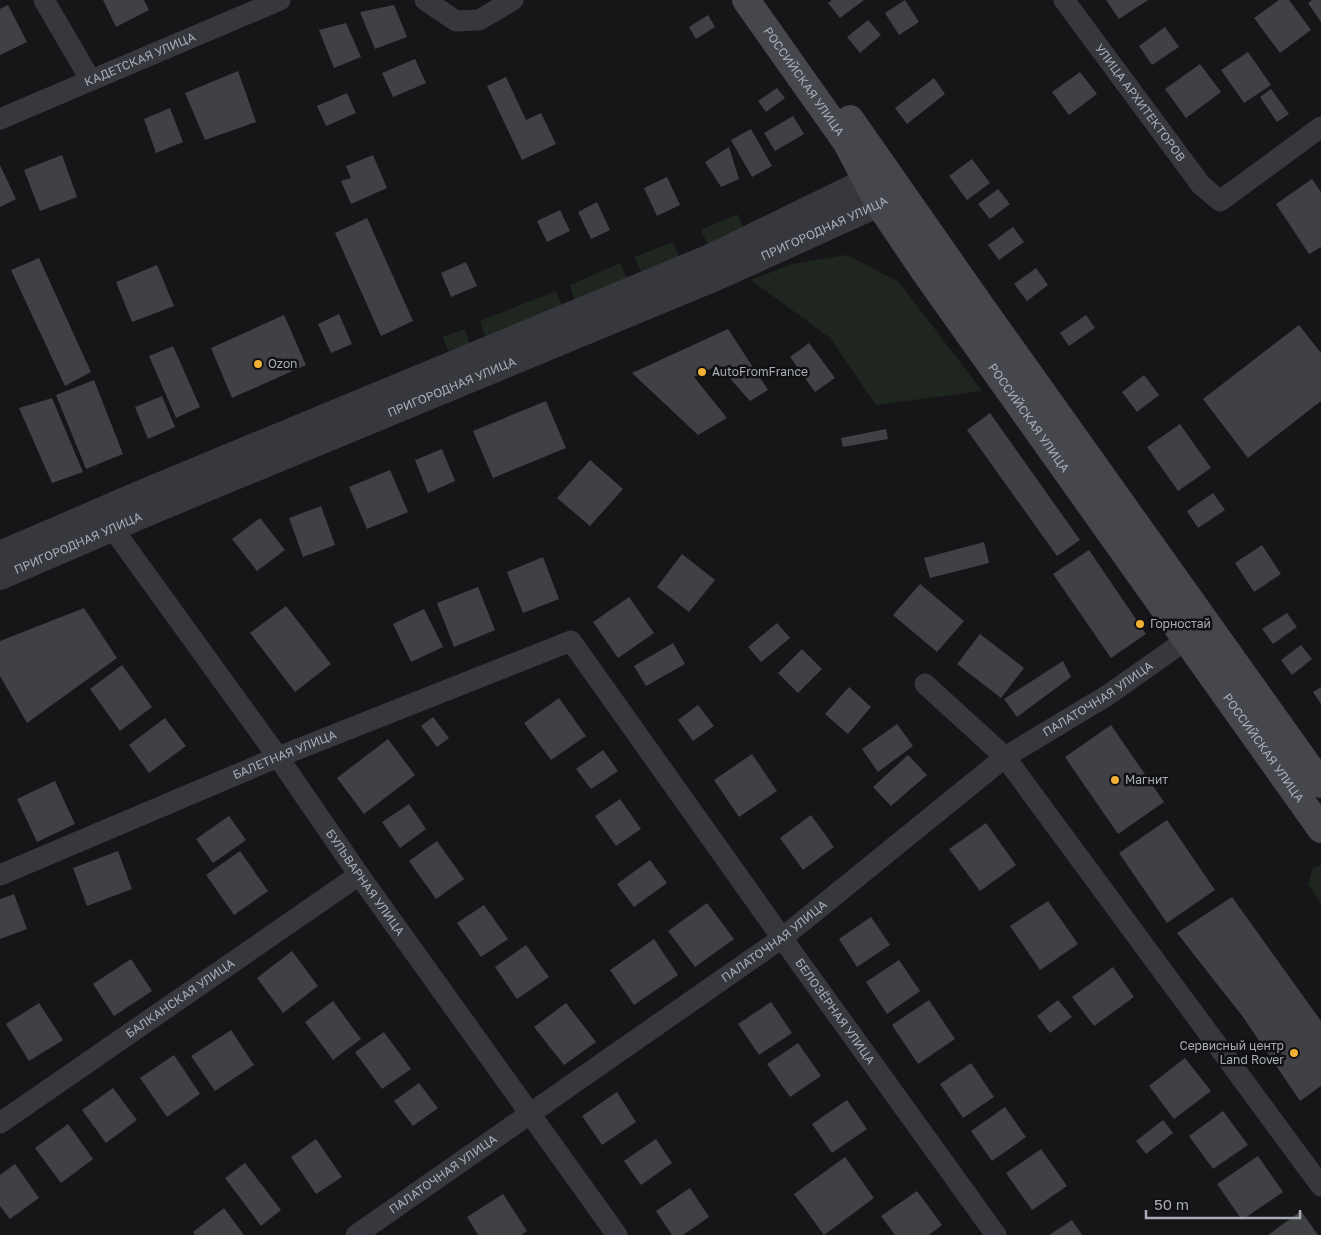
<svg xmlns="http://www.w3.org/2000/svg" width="1321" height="1235" viewBox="0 0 1321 1235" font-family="'Golos Text',sans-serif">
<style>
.green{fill:#1e261f}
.building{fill:#404145}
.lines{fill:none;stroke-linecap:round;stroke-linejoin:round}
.minor{stroke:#37383d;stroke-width:21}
.tertiary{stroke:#37383d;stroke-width:26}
.secondary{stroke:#45474d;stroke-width:28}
.poi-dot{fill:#f2b134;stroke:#111113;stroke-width:2}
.labels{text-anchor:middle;stroke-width:5;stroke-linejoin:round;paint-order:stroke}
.street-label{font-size:12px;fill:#a8adb8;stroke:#111113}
.poi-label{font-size:12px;fill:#a8adb8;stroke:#111113;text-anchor:start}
</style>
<rect width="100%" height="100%" fill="#161618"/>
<g class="green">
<polygon points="737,214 744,229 708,245 701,230"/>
<polygon points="673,242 680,260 642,273 634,257"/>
<polygon points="847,255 899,282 982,391 876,405 830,338 751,280 792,264"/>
<polygon points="620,263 628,280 575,302 570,285"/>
<polygon points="556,291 563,308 486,340 480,321"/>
<polygon points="465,329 470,345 448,351 443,337"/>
<polygon points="1321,865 1321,903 1308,884 1313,868"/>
</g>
<g class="building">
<polygon points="103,0 144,0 149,10 116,27"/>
<polygon points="832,0 864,0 840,18 828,3"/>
<polygon points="905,0 919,22 899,35 885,13"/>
<polygon points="1106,0 1148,0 1119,19"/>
<polygon points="1279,0 1289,0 1311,30 1280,53 1254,18"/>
<polygon points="1312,0 1321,0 1321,22 1308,3"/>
<polygon points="8,5 27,42 0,55 0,9"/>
<polygon points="394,5 407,37 375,49 360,12"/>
<polygon points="708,15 715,27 696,39 689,27"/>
<polygon points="868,20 881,35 860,53 847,37"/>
<polygon points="346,23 361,57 334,68 319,30"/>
<polygon points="1165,27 1179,47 1152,65 1139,46"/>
<polygon points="1248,52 1271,85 1244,103 1221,70"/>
<polygon points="415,59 426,83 393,97 382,73"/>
<polygon points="1200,64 1221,92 1186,118 1165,89"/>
<polygon points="238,71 256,122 205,140 185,93"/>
<polygon points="1080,72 1097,94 1069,115 1052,92"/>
<polygon points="506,77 526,120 541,113 556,144 522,160 487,86"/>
<polygon points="934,78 945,94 907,124 895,108"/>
<polygon points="777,88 785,98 766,112 758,101"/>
<polygon points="1271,89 1289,114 1277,122 1260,97"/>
<polygon points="347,93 356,113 326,126 317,106"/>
<polygon points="170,108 183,142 156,153 144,119"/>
<polygon points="793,116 804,134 775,151 764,133"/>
<polygon points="751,129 772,166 752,177 731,140"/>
<polygon points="729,147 739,179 721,187 705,162"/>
<polygon points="62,155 77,197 40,211 24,170"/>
<polygon points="373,155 387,188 351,204 341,181 351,178 346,166"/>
<polygon points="972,159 990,183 967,200 949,176"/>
<polygon points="0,165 16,199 0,207"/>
<polygon points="667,177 680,205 657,216 644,188"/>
<polygon points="1312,179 1321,192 1321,247 1309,254 1276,204"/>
<polygon points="998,189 1010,204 990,219 978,204"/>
<polygon points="597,202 610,230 591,239 578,212"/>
<polygon points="560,210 570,231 547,242 537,221"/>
<polygon points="367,218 413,321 381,336 335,233"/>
<polygon points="1013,227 1024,242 999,260 988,245"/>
<polygon points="39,258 91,372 65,386 11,270"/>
<polygon points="466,262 477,286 451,297 441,273"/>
<polygon points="157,265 174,306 132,322 116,282"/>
<polygon points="1036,268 1048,285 1027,301 1014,284"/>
<polygon points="339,314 352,344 331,353 318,324"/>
<polygon points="284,315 306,365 232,398 211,348"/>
<polygon points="1086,315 1095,328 1069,346 1060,333"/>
<polygon points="1299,325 1321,353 1321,401 1248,458 1203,399"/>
<polygon points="728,329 768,390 750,401 718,365 694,377 727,418 698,435 632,373"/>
<polygon points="809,343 835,378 815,392 790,357"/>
<polygon points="173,346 200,407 176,418 149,356"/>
<polygon points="1144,375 1159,395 1137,412 1122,392"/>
<polygon points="94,380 123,454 86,469 56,395"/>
<polygon points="162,396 175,427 148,439 135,407"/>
<polygon points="52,398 83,472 52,483 19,408"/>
<polygon points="546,401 566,448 493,478 473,431"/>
<polygon points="990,413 1080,540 1057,556 967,430"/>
<polygon points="1180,424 1211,468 1178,491 1147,447"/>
<polygon points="886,429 888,439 843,447 841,438"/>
<polygon points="442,449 455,481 428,493 415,460"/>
<polygon points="590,460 623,489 590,526 557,498"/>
<polygon points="390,470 408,512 367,529 349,487"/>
<polygon points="1213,493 1225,510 1198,528 1187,511"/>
<polygon points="321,506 335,545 303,557 289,518"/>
<polygon points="260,518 285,550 257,571 232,539"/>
<polygon points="984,542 989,563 930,578 924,558"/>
<polygon points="1262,545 1281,574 1254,592 1235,563"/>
<polygon points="1089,550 1146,634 1111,658 1053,574"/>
<polygon points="682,554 715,580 689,612 657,587"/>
<polygon points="543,557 559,599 523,613 507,572"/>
<polygon points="920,584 964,621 937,652 893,615"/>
<polygon points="478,587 495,630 454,647 437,603"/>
<polygon points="629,597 654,633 618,658 593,622"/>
<polygon points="286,606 331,664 295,692 250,633"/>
<polygon points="84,608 117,658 27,723 0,676 0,641"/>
<polygon points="424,609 443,647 411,662 393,624"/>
<polygon points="1287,613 1297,627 1273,644 1262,629"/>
<polygon points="777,623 790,638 761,662 748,647"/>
<polygon points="980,634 1024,668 1001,698 957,664"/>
<polygon points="673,643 685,664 646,686 634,666"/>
<polygon points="1301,645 1312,659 1292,675 1281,660"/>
<polygon points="802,649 822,669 798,693 778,673"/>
<polygon points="1063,661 1071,677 1017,717 1004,699"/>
<polygon points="122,665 152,707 120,731 90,689"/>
<polygon points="849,687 871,707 848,734 825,714"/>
<polygon points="1321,687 1321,704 1313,692"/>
<polygon points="559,698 586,736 551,760 524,723"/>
<polygon points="698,705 714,726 693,741 678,720"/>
<polygon points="433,717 449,738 437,747 421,726"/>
<polygon points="165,718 186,746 149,773 129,745"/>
<polygon points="897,724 913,746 878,772 862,749"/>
<polygon points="1111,725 1164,802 1118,834 1065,757"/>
<polygon points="388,739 415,775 364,814 337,778"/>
<polygon points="603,750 618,771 591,789 576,769"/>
<polygon points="752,754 777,791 739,817 714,780"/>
<polygon points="908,755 927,775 891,806 873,787"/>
<polygon points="55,781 75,824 37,842 17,799"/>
<polygon points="620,799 641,829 616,846 595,816"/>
<polygon points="409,804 426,829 400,848 382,822"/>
<polygon points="811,815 834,847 803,870 780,838"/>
<polygon points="229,816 246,840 213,863 196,839"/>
<polygon points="1167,820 1215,890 1167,923 1119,853"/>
<polygon points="986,823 1016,865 980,891 949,849"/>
<polygon points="437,841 464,879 436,899 409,861"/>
<polygon points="118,851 132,889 87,906 73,868"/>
<polygon points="240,851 268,891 234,915 206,875"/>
<polygon points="650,860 667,883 634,907 617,884"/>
<polygon points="14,894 27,929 0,939 0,899"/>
<polygon points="1232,897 1321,1021 1321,1086 1300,1101 1243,1017 1177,933"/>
<polygon points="1048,901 1078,944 1040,970 1010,926"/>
<polygon points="707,903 734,939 695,967 668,931"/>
<polygon points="484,905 508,939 481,957 457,923"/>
<polygon points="871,917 890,945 857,967 839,939"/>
<polygon points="654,939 678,975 634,1005 610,970"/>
<polygon points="526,945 549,977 517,999 495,967"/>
<polygon points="292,951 318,986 283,1013 257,978"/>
<polygon points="131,959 152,991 114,1016 93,984"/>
<polygon points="899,960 920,991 887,1014 866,982"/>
<polygon points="1113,967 1134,997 1094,1026 1072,997"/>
<polygon points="929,1000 955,1039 918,1064 892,1025"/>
<polygon points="1058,1000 1072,1017 1050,1033 1037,1016"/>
<polygon points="333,1001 361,1039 333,1060 305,1022"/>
<polygon points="771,1002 792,1033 759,1055 738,1024"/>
<polygon points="39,1003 63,1040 29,1061 6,1024"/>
<polygon points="566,1003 596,1042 564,1065 534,1027"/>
<polygon points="231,1030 254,1065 215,1091 191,1056"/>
<polygon points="384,1032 411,1069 382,1089 355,1052"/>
<polygon points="798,1043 821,1076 790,1097 767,1064"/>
<polygon points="174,1055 200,1094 167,1117 140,1078"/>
<polygon points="1185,1058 1211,1091 1174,1119 1149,1086"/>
<polygon points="971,1063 994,1097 963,1118 940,1084"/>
<polygon points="419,1083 438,1108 413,1126 394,1101"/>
<polygon points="113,1088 137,1120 106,1143 82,1110"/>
<polygon points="617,1092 636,1122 602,1145 582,1116"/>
<polygon points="847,1100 867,1129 832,1153 812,1124"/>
<polygon points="1005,1107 1026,1137 992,1161 971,1131"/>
<polygon points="1223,1111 1248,1145 1213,1169 1189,1136"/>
<polygon points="1163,1120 1173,1133 1146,1154 1136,1141"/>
<polygon points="68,1124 93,1159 61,1183 35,1148"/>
<polygon points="316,1139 342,1177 316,1194 291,1157"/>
<polygon points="656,1139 672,1163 641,1185 624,1161"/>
<polygon points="1041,1149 1067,1186 1032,1210 1006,1173"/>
<polygon points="1258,1156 1283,1192 1242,1220 1217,1184"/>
<polygon points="845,1157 874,1198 824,1235 794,1194"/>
<polygon points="245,1163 281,1210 261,1226 225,1178"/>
<polygon points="15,1164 39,1198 10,1219 0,1206 0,1175"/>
<polygon points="690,1188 709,1217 683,1235 672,1235 656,1211"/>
<polygon points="917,1191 942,1225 929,1235 895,1235 881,1216"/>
<polygon points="503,1194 527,1231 521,1235 478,1235 467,1217"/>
<polygon points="224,1208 244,1235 195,1235 193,1232"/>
<polygon points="1301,1211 1318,1235 1268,1235"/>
<polygon points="1072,1220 1082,1235 1049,1235"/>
</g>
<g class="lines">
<g class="minor">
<polyline points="44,0 90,79"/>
<polyline points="425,0 456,21 479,20 513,0"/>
<path id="s1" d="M1064,0L1201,185L1220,201L1321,127"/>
<path id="s2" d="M0,119L280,0"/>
<path id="s3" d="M103,518L113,529L278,757L359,875L617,1235"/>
<polyline points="925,684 1005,757 1321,1186"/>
<path id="s4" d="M0,875L278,757L571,641L782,938L996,1235"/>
<path id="s5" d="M0,1123L359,875"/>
<path id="s6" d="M356,1235L782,938L1005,757L1108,695L1186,640"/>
</g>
<g class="tertiary">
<polyline points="0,554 139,494 710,257 866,181 885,168"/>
<path id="s7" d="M0,577L148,513L718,277L879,204L899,192"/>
</g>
<g class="secondary">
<path id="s8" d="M746,0L847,143L879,204L927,275L1321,829"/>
<polyline points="850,119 982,308 1321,784"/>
</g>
</g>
<g class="poi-dot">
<circle cx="258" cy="364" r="5"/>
<circle cx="702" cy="372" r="5"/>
<circle cx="1140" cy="624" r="5"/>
<circle cx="1115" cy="780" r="5"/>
<circle cx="1294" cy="1053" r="5"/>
</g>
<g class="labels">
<g class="street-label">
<text dy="4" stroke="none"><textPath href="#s2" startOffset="152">КАДЕТСКАЯ УЛИЦА</textPath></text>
<text dy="4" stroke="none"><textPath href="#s8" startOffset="100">РОССИЙСКАЯ УЛИЦА</textPath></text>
<text dy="4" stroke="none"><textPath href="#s1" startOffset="128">УЛИЦА АРХИТЕКТОРОВ</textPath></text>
<text dy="4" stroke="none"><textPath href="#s7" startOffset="895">ПРИГОРОДНАЯ УЛИЦА</textPath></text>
<text dy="4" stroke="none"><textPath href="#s7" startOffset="490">ПРИГОРОДНАЯ УЛИЦА</textPath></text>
<text dy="4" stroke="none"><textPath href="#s8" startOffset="505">РОССИЙСКАЯ УЛИЦА</textPath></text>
<text dy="4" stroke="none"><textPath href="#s7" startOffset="85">ПРИГОРОДНАЯ УЛИЦА</textPath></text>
<text dy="4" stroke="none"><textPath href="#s6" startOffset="916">ПАЛАТОЧНАЯ УЛИЦА</textPath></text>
<text dy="4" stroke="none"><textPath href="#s8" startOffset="910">РОССИЙСКАЯ УЛИЦА</textPath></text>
<text dy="4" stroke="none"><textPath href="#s4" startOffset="309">БАЛЕТНАЯ УЛИЦА</textPath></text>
<text dy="4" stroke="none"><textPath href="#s3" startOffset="449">БУЛЬВАРНАЯ УЛИЦА</textPath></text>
<text dy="4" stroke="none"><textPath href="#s6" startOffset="511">ПАЛАТОЧНАЯ УЛИЦА</textPath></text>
<text dy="4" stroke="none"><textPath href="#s5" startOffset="219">БАЛКАНСКАЯ УЛИЦА</textPath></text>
<text dy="4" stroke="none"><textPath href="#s4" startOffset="1072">БЕЛОЗЁРНАЯ УЛИЦА</textPath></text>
<text dy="4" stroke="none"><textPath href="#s6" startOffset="106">ПАЛАТОЧНАЯ УЛИЦА</textPath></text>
</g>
<g class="poi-label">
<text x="268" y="368">Ozon</text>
<text x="712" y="376">AutoFromFrance</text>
<text x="1150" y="628">Горностай</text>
<text x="1125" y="784">Магнит</text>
<text x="1284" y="1050" text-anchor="end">Сервисный центр<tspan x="1284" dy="14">Land Rover</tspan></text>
</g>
</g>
<path d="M1146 1210v8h154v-8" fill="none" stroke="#a8adb8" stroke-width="2.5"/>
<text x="1154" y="1210" font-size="15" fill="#a8adb8" stroke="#111113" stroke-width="4" paint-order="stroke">50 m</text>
</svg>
